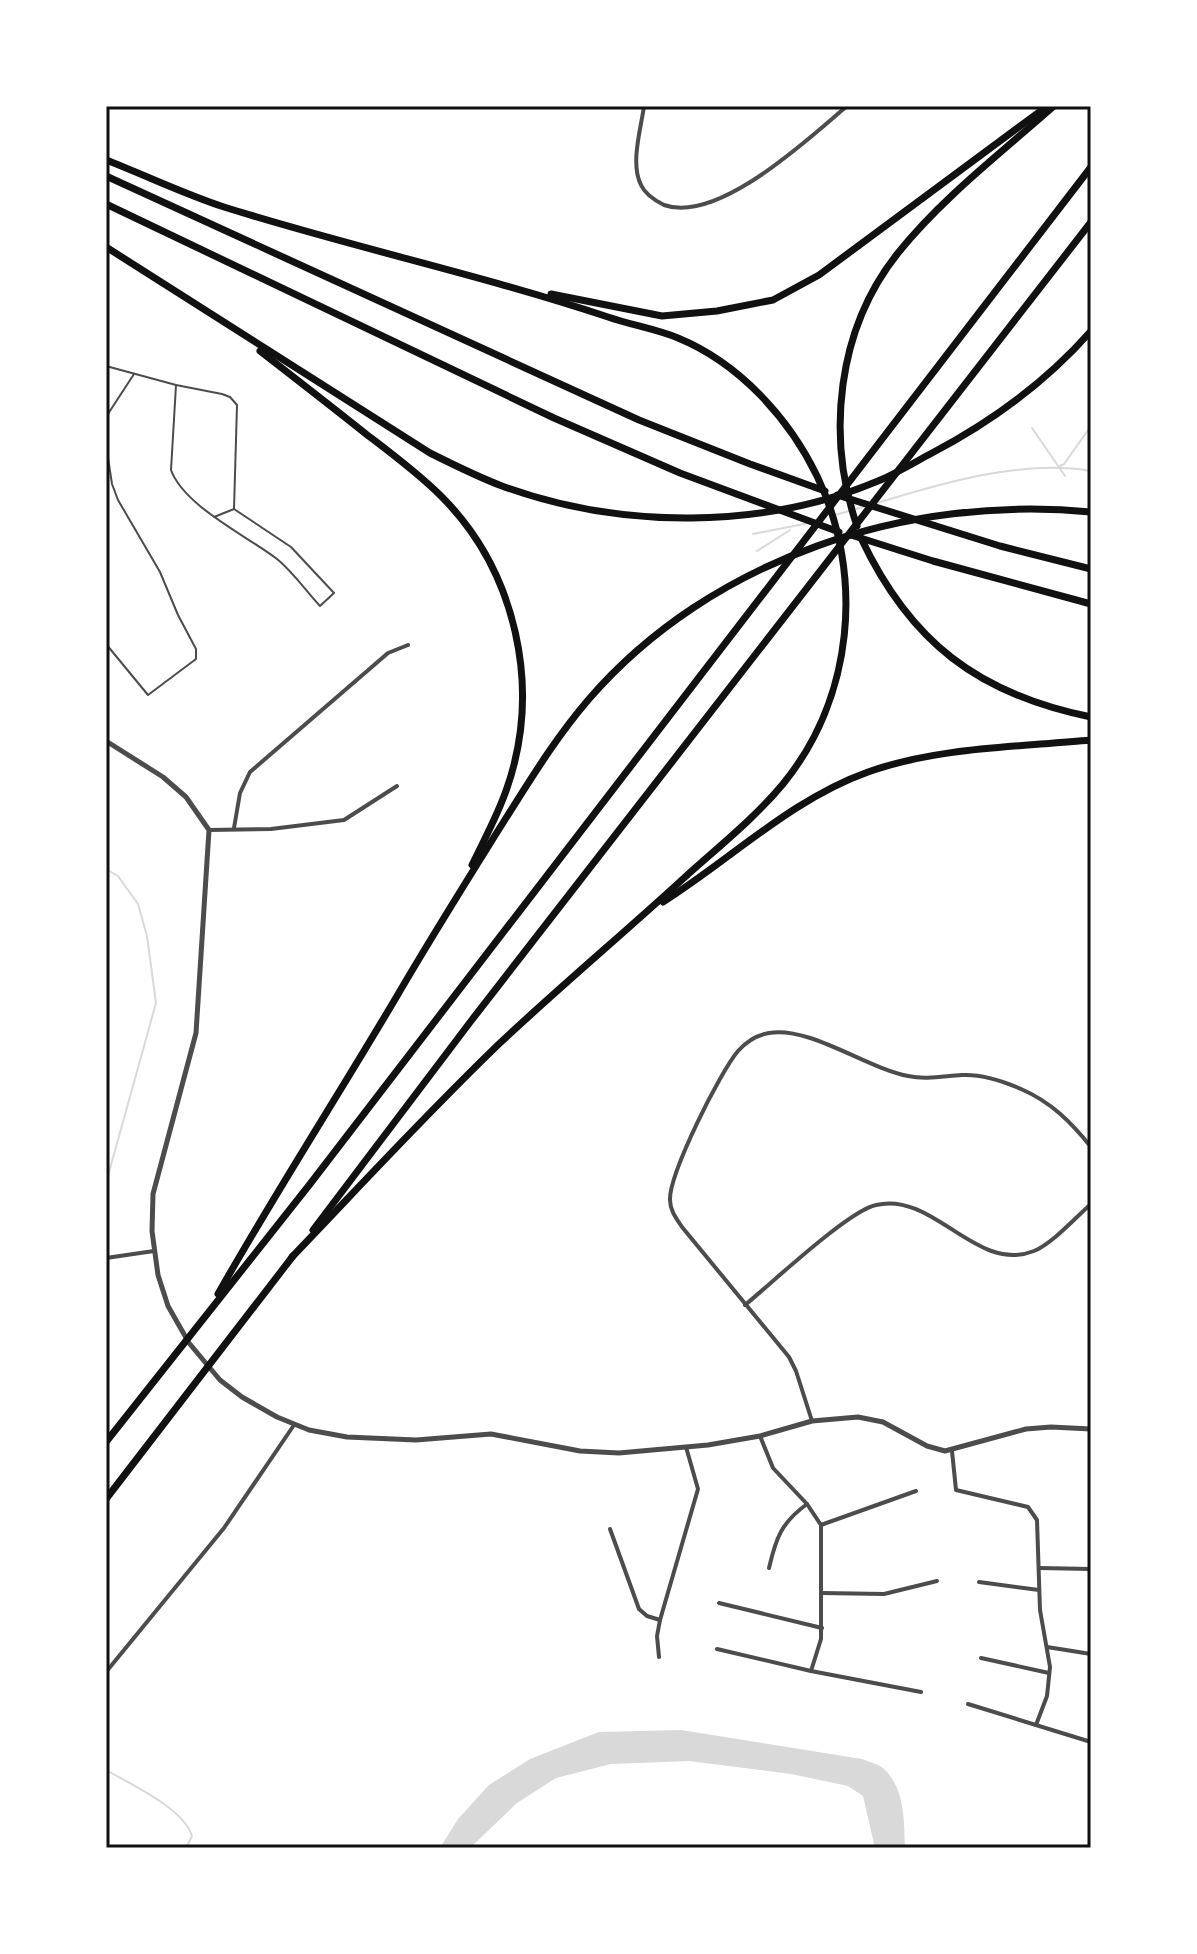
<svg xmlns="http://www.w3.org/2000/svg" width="1197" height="1954" viewBox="0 0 1197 1954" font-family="'Noto Sans',sans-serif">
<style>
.water{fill:#d9d9d9}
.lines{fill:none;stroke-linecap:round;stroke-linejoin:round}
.stream{stroke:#d9d9d9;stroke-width:2}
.service{stroke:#4c4c4c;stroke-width:2}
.minor{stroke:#4c4c4c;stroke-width:4}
.tertiary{stroke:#4c4c4c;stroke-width:5}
.motorway{stroke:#111;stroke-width:7}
.neatline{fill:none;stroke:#111;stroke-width:3}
</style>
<rect width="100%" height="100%" fill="#fff"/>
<path class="water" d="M681,1730L862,1759C869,1762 880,1764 885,1770C905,1790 904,1821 905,1848H875L863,1796L848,1786L791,1774L689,1761L611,1764L556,1778L517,1803L470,1848H440L458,1819L489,1785L530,1759L599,1732Z"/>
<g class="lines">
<g class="stream">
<polyline points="1032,428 1065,476"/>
<polyline points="1060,466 1064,464 1091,426"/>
<path d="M877,503C942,483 1023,459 1091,471"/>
<polyline points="835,515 863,507"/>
<polyline points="753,534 809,523"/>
<polyline points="757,551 790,530"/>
<polyline points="106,869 118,876 138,904 147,936 156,1003 106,1183"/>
<path d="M106,1770C132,1785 183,1808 192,1836L186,1848"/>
</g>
<g class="service">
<polyline points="106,366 176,385 222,394 230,397 237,405 234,509"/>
<path d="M176,385L171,470C184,506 247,536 277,559C293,572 306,591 320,606L334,593L291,547L234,509L214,517"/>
<polyline points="106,417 134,374"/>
<polyline points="106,445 112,484 118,500 160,572 178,615 196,649 196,659 148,695 106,644"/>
</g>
<g class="minor">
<path d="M644,106C641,129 630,163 641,185C645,194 656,201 664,205C718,224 808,139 847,106"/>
<polyline points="234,828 240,793 250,772 388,653 408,645"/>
<polyline points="209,830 271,829 344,820 397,786"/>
<polyline points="106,1258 154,1251"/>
<path d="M745,1305C772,1283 848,1211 876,1205C934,1191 976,1274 1034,1251C1052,1244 1076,1217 1091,1204"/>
<path d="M812,1421L796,1371L789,1357L682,1227C676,1218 670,1210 670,1200C669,1174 720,1072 738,1051C746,1042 757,1035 769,1033C810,1026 866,1068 908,1076C926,1080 944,1076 962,1075C982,1074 1003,1081 1021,1089C1051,1102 1071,1122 1091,1147"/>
<polyline points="760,1436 773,1468 807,1504 821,1525 821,1639 811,1671"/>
<polyline points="952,1451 956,1490 1028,1507 1037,1520 1040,1610 1050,1667 1047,1696 1036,1725"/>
<polyline points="821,1525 916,1491"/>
<polyline points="610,1529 639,1609 647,1616 660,1620"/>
<path d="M769,1568C776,1538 781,1523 807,1504"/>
<polyline points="1039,1568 1091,1569"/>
<polyline points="979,1582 1039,1590"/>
<polyline points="822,1593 884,1594 937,1581"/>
<polyline points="719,1603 822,1628"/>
<polyline points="1047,1647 1091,1654"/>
<polyline points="717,1649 811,1671 921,1692"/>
<polyline points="659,1657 657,1636 660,1620 698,1489 686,1447"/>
<polyline points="981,1658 1049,1673"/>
<polyline points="106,1672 224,1528 294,1425"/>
<polyline points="968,1704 1091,1742"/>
</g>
<polyline class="tertiary" points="106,741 163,777 186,797 209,830 196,1033 153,1194 152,1231 158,1275 168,1306 189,1343 220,1380 242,1397 277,1417 309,1430 347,1437 416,1440 491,1434 580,1451 619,1453 708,1445 760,1436 812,1421 858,1417 883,1422 927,1446 945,1451 1026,1429 1051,1427 1091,1429"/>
<g class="motorway">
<path d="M106,160C145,175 184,194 224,207C351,247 482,275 608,317C631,325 656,329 678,338C739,363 789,418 817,476C865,576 853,698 783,784C754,819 717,848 684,878C624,933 561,986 501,1042C429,1111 361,1185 292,1257"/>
<polyline points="106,176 639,420 750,464 825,491"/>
<polyline points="106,204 554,418 680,473 839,532"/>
<path d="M106,247L430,453C454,465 478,477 502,486C620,529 762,530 878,481C897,473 915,462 932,453C991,422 1047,381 1091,331"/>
<polyline points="551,294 662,316 717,311 773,300 819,275 1046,107"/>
<path d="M260,351C296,379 331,406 366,434C391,453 418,473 441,496C516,571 542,687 507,788C498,815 484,840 472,865"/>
<polyline points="837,495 1000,546 1091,569"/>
<path d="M857,526C826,436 837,329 898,253C942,198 1001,153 1054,106"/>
<polyline points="851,535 933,561 1091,604"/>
<path d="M861,538C910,642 978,694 1091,717"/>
<path d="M663,902C731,859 792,799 868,772C938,747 1018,747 1091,740"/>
<polyline points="313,1230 471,1021 1091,222"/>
<path d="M218,1294C275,1193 338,1096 397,996C432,936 469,877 506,818C532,777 557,736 589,699C711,558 909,494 1091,512"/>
<polyline points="106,1442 310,1184 1091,167"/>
<polyline points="106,1499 293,1256"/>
</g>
</g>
<rect width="1197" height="1954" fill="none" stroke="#ffffff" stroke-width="216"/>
<rect x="108" y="108" width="981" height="1738" class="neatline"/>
</svg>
